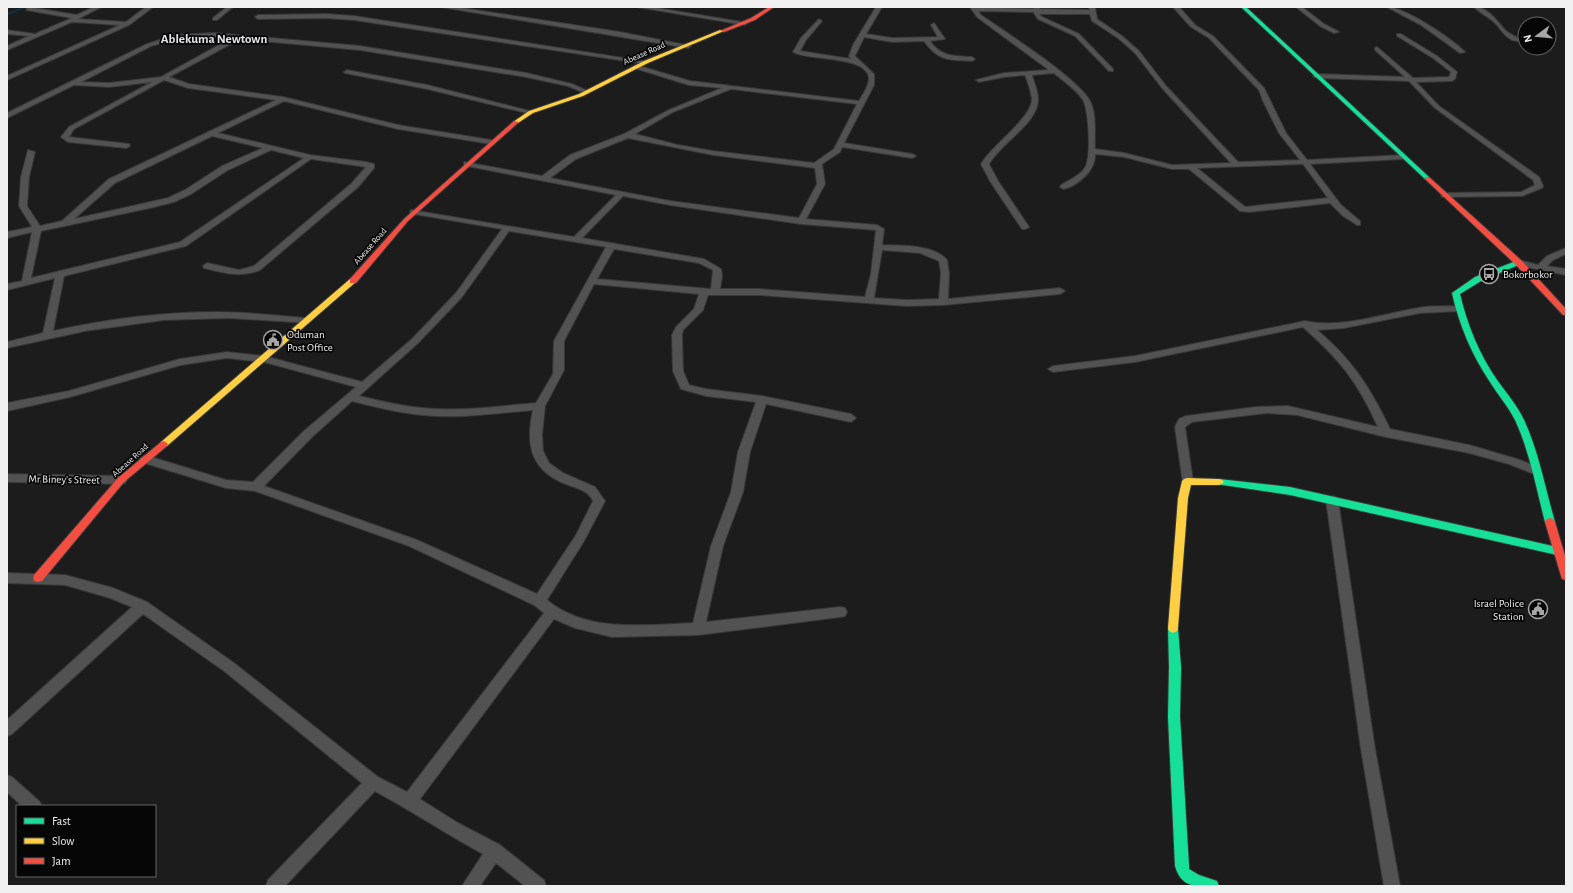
<svg xmlns="http://www.w3.org/2000/svg" width="1573" height="893" viewBox="0 0 1573 893" font-family="'Alegreya Sans',sans-serif">
<style>
.lines{fill:none;stroke-linecap:round;stroke-linejoin:round}
.stream{stroke:#133042;stroke-width:2}
.street-casing{stroke:#383839;stroke-width:2}
.fast-casing{stroke:#383839;stroke-width:2}
.slow-casing{stroke:#383839;stroke-width:2}
.jam-casing{stroke:#383839;stroke-width:2}
.street{fill:#525253;fill-rule:evenodd}
.fast{fill:#16e098;fill-rule:evenodd}
.slow{fill:#ffcf43;fill-rule:evenodd}
.jam{fill:#f24e42;fill-rule:evenodd}
.labels{text-anchor:middle;stroke-width:3.5;stroke-linejoin:round;paint-order:stroke}
.far-street-label{font-size:9px;fill:#f0f0f1;stroke:#060607}
.poi-label{font-size:11px;fill:#f0f0f1;stroke:#060607;text-anchor:start}
.street-label{font-size:11px;fill:#f0f0f1;stroke:#060607}
.far-district-label{font-size:13px;font-weight:bold;fill:#e4e4e7;stroke:#060607}
</style>
<rect width="100%" height="100%" fill="#1c1c1d"/>
<g class="lines">
<polyline class="stream" points="7,14 26,7"/>
<g class="street-casing">
<g id="street">
<polygon points="28,7 77,15 94,7 101,7 78,19 126,22 146,7 153,7 129,25 7,80 7,76 120,25 72,22 7,50 7,46 29,36 7,34 7,30 35,34 72,18 26,10"/>
<polygon points="227,7 233,7 217,20 213,20 213,18"/>
<polygon points="441,7 455,7 620,32 691,46 688,48"/>
<polygon points="637,7 651,7 748,23 745,25"/>
<path d="M876,7H882L866,34L892,38L938,37L931,25L934,23L945,39L930,41C941,57 954,56 972,57L975,59L972,61C949,60 938,61 924,41L892,42L864,37L855,56L874,74V85L844,143L912,154L916,156L912,158L842,147L840,152L822,164L825,184L806,219L877,225L884,229L882,245C902,246 933,244 947,260L949,273L948,299L1060,288L1065,291L1060,294L943,305L907,306L759,295H708L703,310L683,330L682,335L683,371L689,385L706,389L762,396L851,414L856,418L851,422L766,404L750,452L743,492L723,546L706,622L840,607L845,608L847,612L845,616L840,617L698,635L612,637L575,628L554,619L420,799L458,823L500,845L544,880L546,886H525L496,863L480,886H462L483,854C446,834 412,811 375,791L285,886H266L268,880L362,783L224,671L143,614L12,734L7,736V720L132,607L110,598L65,585L7,583V573L65,575L113,588L147,602L234,663L378,777L407,792L544,613L534,605L409,546L255,491L226,488L141,462L139,459L145,455L226,480L253,482L304,431L356,387L264,362L227,358L181,365L70,397L7,411V403L69,391L180,359L227,352L264,356L362,382L412,339L456,293L502,229L414,214L410,212L411,210L574,237L616,195L467,166H464V162L542,176L570,155L624,134L669,110L722,88L689,85L634,68L633,67L636,65L690,81L859,101C863,94 869,86 869,78C867,55 807,61 793,52L801,38L819,19L822,21L806,40L800,51L851,59L849,56L853,45ZM731,89L857,104L834,149L814,163L713,151L678,145L635,134L673,112ZM628,138L713,155L815,168L817,184L799,218L670,201L550,178L576,159ZM623,196L670,205L801,224L876,230L871,274L865,297L759,289H720L722,276L721,269L704,259L582,238ZM509,231L606,247L554,341L553,374L536,403C499,406 460,412 422,408C401,406 380,401 359,396L418,343L462,297ZM614,249L699,263L713,270L711,289L597,279ZM882,250L920,253L939,261L941,273L939,299L907,300L874,298ZM594,284L699,294L694,309L676,327L672,335L673,371L680,387L681,389L706,396L756,402L738,452L731,492L711,546L693,623C644,625 587,633 547,600L584,541L605,501L595,487L563,473L549,463L543,451L542,435L545,406L564,370V341ZM352,401C375,407 399,413 422,415C459,419 497,413 533,410C525,446 531,471 568,485C577,488 589,491 593,501L576,535L537,594L417,540L264,486L312,437Z"/>
<path d="M970,7L1034,9V7H1040L1039,9L1090,10L1089,7H1095L1097,19L1122,36L1139,51L1166,86L1238,162L1300,160L1279,133L1263,101L1259,90L1209,38L1191,27L1173,7H1179L1195,25L1213,36L1264,88L1286,133L1307,160L1403,155L1407,157L1403,159L1310,164L1341,205L1360,221V225H1357L1343,216L1330,203L1249,212L1240,211L1189,169H1172L1124,157L1095,154C1096,170 1079,185 1064,189L1060,187L1061,185C1068,181 1079,176 1084,169C1092,160 1089,111 1083,100C1076,89 1063,81 1054,73L1032,75C1034,83 1039,93 1038,102C1035,125 1001,143 989,164L998,181L1029,227L1025,229H1022L990,181L981,164C992,145 1032,118 1032,99C1031,91 1028,83 1025,75L1004,77L979,82L976,80L1004,73L1049,70L977,17ZM978,11L1033,12L1038,19L1075,36L1109,71H1113V69L1079,34L1042,17L1039,14H1090L1092,21L1118,38L1135,53L1162,88L1231,163L1172,165L1124,153L1095,149C1094,134 1097,115 1090,101C1078,78 1005,32 981,15ZM1303,164L1328,198L1245,207L1197,168Z"/>
<polygon points="1296,7 1302,7 1324,24 1339,32 1334,33 1320,26"/>
<path d="M1387,7C1405,7 1452,39 1465,52L1460,53L1421,25Z"/>
<path d="M1474,7C1488,7 1497,21 1505,30C1508,33 1515,36 1519,39V41C1509,42 1502,32 1497,25C1491,18 1481,14 1474,7Z"/>
<polygon points="326,14 354,16 649,62 646,64 354,20 326,18 258,19 255,17 258,15"/>
<path d="M214,33L360,46L526,73L572,84L590,92L587,94L568,86L526,77L360,50L240,39L169,77L189,84L283,97L398,125L491,140L495,142L491,144L398,129L284,101L218,133L310,155L366,162L374,164V168L358,187L260,270C241,278 223,273 204,268L203,266L207,263L239,270L254,266L352,183L366,167L311,159L186,246L64,276L53,331C107,319 163,312 218,312C248,312 277,316 306,318L309,319L311,321L309,323L229,318L164,320L85,331L7,348V342L43,333L55,278L7,290V284L22,281L32,232L7,238V232L32,227L19,206L21,177L28,150L35,152L29,177L27,206L40,226L62,221L109,179L276,100L188,88L164,80L74,129L69,137L129,144L130,146L126,148L68,142L61,137L69,127L152,82L109,87L74,85L9,117L7,118V113L147,44L176,35ZM214,37L232,38L161,77L109,83L81,82L151,46L176,39ZM212,136L263,148L222,166L185,190L168,198L74,219L115,183ZM271,150L304,158L180,242L31,278L41,231L150,208L174,202L191,194L228,170Z"/>
<polygon points="1397,34 1401,34 1437,56 1457,72 1455,79 1452,81 1416,82 1439,106 1539,177 1543,186 1542,188 1522,196 1442,197 1441,195 1445,193 1521,192 1535,185 1533,180 1435,108 1409,81 1316,78 1313,76 1316,74 1405,77 1375,50 1375,48 1377,47 1413,78 1449,77 1451,72 1433,58 1397,36"/>
<polygon points="347,70 427,85 534,112 531,114 427,89 345,73 344,72"/>
<polygon points="1566,248 1566,254 1553,260 1547,266 1566,269 1566,275 1516,265 1515,263 1519,260 1538,265 1547,256"/>
<path d="M1458,306L1463,309L1461,311L1420,313L1344,328L1317,330C1352,359 1371,389 1390,429L1469,445L1517,459L1538,467L1540,470L1538,473L1534,474L1509,464L1469,453L1386,437L1297,415L1267,413L1192,422L1185,427L1193,481L1191,484H1183L1175,427L1179,419L1186,416L1256,407L1288,406L1378,427C1357,381 1341,361 1303,327L1135,362L1053,372L1048,369L1053,366L1135,356L1305,321C1341,329 1382,314 1418,308C1431,305 1445,307 1458,306Z"/>
<polygon points="7,474 121,476 125,477 127,480 125,483 121,484 7,482"/>
<polygon points="1332,496 1336,497 1338,500 1375,749 1400,886 1384,886 1361,749 1326,500 1328,497"/>
<polygon points="7,775 12,777 39,801 42,806 22,806 7,792"/>
</g>
</g>
<g class="fast-casing">
<g id="fast">
<polygon points="1241,7 1246,7 1429,177 1429,179 1425,179"/>
<path d="M1516,261H1519L1523,263L1481,281L1460,294C1467,324 1479,354 1497,380C1507,394 1517,405 1524,420C1539,452 1545,488 1555,522L1553,525H1547L1545,522C1536,488 1530,452 1515,420C1508,406 1498,395 1490,382C1472,355 1459,325 1452,293L1475,277Z"/>
<polygon points="1219,479 1290,487 1557,547 1561,548 1562,551 1561,554 1557,555 1290,495 1216,484 1214,482 1216,480"/>
<path d="M1173,623L1177,625L1178,628L1181,667L1180,717L1189,866V869L1199,875L1217,881L1219,886C1198,886 1182,890 1175,866L1168,717L1169,667L1168,628L1169,625Z"/>
</g>
</g>
<g class="slow-casing">
<g id="slow">
<polygon points="720,30 724,31 648,63 583,96 533,113 518,123 513,122 529,111 579,94 644,61"/>
<polygon points="350,279 356,279 357,281 167,446 161,446 160,444 161,442"/>
<polygon points="1187,478 1219,479 1222,480 1224,482 1222,484 1219,485 1191,485 1188,498 1178,628 1177,631 1173,633 1169,631 1168,628 1178,498 1182,481 1184,479"/>
</g>
</g>
<g class="jam-casing">
<g id="jam">
<polygon points="769,7 774,7 755,20 724,32 720,31 751,18"/>
<polygon points="514,121 519,122 408,221 356,283 350,283 350,279 404,219"/>
<polygon points="1425,177 1429,177 1522,261 1566,309 1566,315 1563,315 1516,265 1425,179"/>
<polygon points="164,441 168,444 167,446 124,482 42,581 38,582 34,581 33,578 34,575 118,478 161,442"/>
<polygon points="1550,518 1553,519 1555,522 1566,559 1566,580 1562,579 1561,576 1545,522 1547,519"/>
</g>
</g>
<use href="#street" class="street"/>
<use href="#fast" class="fast"/>
<use href="#slow" class="slow"/>
<use href="#jam" class="jam"/>
</g>
<defs>
<g id="bus-ring" transform="scale(1)"><circle r="9.5" fill="#060607" stroke="#a6a6a7" stroke-width="1.5"/><path d="M-5-6H5V4H4V6H2V4H-2V6H-4V4H-5ZM-3.5-4V0h7V-4ZM-3.5 1.2v1.5H-2V1.2ZM2 1.2v1.5H3.5V1.2Z" fill="#a6a6a7"/></g>
<g id="civic-ring" transform="scale(1)"><circle r="9.5" fill="#060607" stroke="#a6a6a7" stroke-width="1.5"/><path d="M-.6-6.5H3V-4.5H.6V-3L4-1V1h2V6H-6V1h2V-1L-.6-3ZM-1.2 2.5V6h2.4V2.5Z" fill="#a6a6a7"/></g>
</defs>
<g fill-rule="evenodd">
<use href="#bus-ring" x="1489" y="274"/>
<use href="#civic-ring" x="273" y="340"/>
<use href="#civic-ring" x="1538" y="609"/>
</g>
<g class="labels">
<g class="far-street-label">
<text transform="translate(644 53) rotate(-24)" y="3">Abease Road</text>
<text transform="translate(370 246) rotate(-49)" y="3">Abease Road</text>
<text transform="translate(130 460) rotate(-42)" y="3">Abease Road</text>
</g>
<g class="poi-label">
<text x="1503" y="278">Bokorbokor</text>
<text x="287" y="338">Oduman<tspan x="287" dy="13">Post Office</tspan></text>
<text x="1524" y="607" text-anchor="end">Israel Police<tspan x="1524" dy="13">Station</tspan></text>
</g>
<g class="street-label">
<text transform="translate(64 479) rotate(1)" y="4">Mr Biney’s Street</text>
</g>
<g class="far-district-label">
<text x="214" y="43">Ablekuma Newtown</text>
</g>
</g>
<rect width="1573" height="893" fill="none" stroke="#f0f0f1" stroke-width="16"/>
<rect x="16" y="805" width="140" height="72" fill="#060607" stroke="#646465"/>
<rect x="24" y="818" width="20" height="6" fill="#16e098" stroke="#646465"/>
<text x="52" y="825" font-size="12" fill="#f0f0f1">Fast</text>
<rect x="24" y="838" width="20" height="6" fill="#ffcf43" stroke="#646465"/>
<text x="52" y="845" font-size="12" fill="#f0f0f1">Slow</text>
<rect x="24" y="858" width="20" height="6" fill="#f24e42" stroke="#646465"/>
<text x="52" y="865" font-size="12" fill="#f0f0f1">Jam</text>
<g transform="translate(1537 36) rotate(254)"><circle r="19" fill="#060607" stroke="#646465"/>
<path d="M0-3L7 15L0 10L-7 15Z" fill="#a6a6a7"/>
<text y="-6" font-size="11" font-weight="bold" text-anchor="middle" fill="#f0f0f1">N</text>
</g>
</svg>
